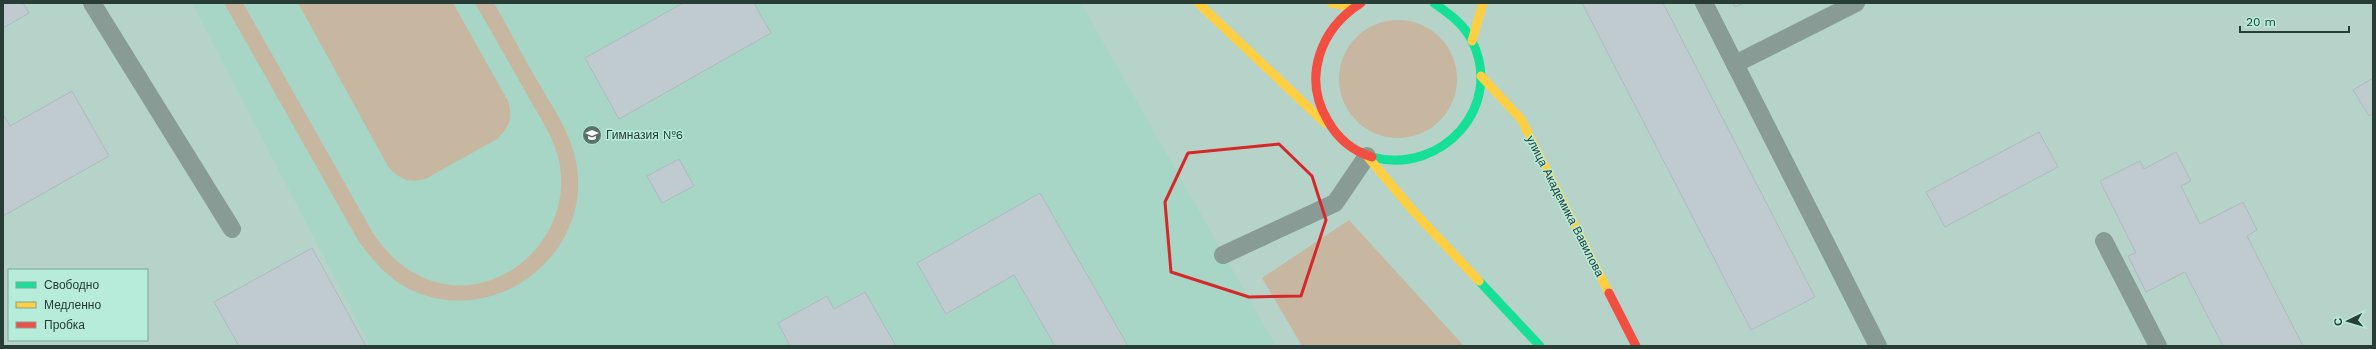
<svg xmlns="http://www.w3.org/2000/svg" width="2376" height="349" viewBox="0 0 2376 349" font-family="'Work Sans',sans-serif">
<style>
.built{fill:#a7d6c6}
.green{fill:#c7b6a0}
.building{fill:#bfcbcf;stroke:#aebabd}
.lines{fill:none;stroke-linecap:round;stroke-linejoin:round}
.lane{stroke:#889c95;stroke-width:18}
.fast{stroke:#16e098;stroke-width:9}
.slow{stroke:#ffcf43;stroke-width:9}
.jam{stroke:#f24e42;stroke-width:9}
.marked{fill:none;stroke:#d62828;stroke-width:3;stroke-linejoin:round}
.labels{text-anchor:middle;stroke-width:3;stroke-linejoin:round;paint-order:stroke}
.poi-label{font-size:12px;fill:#273d35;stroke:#b7ecda;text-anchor:start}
.street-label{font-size:12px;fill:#273d35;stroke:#b7ecda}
</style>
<rect width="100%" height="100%" fill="#b6d3c9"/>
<polygon class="built" points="192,3 1081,3 1276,346 370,346"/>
<g class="green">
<path d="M224,3H243L373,233C386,252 400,267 422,277C490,308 565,248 561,177C561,161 555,147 549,133L475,3H494C509,29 523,56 538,82C555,111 576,141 578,176C583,260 496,323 418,293C392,283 375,263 359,242Z"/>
<path d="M298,3H453L508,101C513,117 510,127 497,139L427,178C411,184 401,180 389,168Z"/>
<circle cx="1398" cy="79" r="59"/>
<polygon points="1349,220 1464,346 1302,346 1262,278"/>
</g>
<g class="building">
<polygon points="3,3 23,3 29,13 3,28"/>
<polygon points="683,3 754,3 771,33 619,119 585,58"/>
<polygon points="1582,3 1663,3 1815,297 1751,330"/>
<polygon points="1733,3 1744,3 1735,7"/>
<polygon points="2373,78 2373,113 2369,116 2353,90"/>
<polygon points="72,91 109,156 3,216 3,114 10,126"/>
<polygon points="2039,132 2058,167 1945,227 1926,192"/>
<polygon points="2176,152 2191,181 2181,186 2200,224 2243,202 2257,230 2247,236 2303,346 2223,346 2185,272 2146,292 2128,256 2136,253 2100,181 2140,161 2144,169"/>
<polygon points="679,159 694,186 662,203 647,176"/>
<polygon points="1040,193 1128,346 1055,346 1014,275 946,314 917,263"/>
<polygon points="312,248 366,346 239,346 214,302"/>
<polygon points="865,292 896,346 790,346 778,323 827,296 834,309"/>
</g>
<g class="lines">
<g class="lane">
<polyline points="92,3 232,229"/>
<polyline points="1704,3 1878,346"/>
<polyline points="1735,64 1856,3"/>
<polyline points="2104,241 2158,346"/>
<polyline points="1223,255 1335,203 1367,156"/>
</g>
<g class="fast">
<path d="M1372,157C1442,176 1506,105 1471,39C1463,23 1448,13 1434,3"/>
<polyline points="1479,281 1540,346"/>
</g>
<g class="slow">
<polyline points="1198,3 1325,123"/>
<polyline points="1331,3 1353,7"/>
<polyline points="1472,41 1483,3"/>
<polyline points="1481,76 1521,119 1609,293"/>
<polyline points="1367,156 1415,213 1479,281"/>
</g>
<g class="jam">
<path d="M1361,3C1320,29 1302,78 1328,121C1338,139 1353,151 1372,157"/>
<polyline points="1609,293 1636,346"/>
</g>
</g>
<path class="marked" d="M1279,144L1312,176L1326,220L1301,296L1249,297L1171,272L1165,202L1188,153Z"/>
<defs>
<g id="school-disc" transform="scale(1)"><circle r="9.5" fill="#597269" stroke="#b7ecda"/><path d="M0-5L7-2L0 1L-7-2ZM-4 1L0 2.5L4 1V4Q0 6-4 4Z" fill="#fff"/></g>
</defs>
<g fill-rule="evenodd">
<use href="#school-disc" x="592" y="135"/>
</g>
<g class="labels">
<g class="poi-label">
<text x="606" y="139">Гимназия №6</text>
</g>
<g class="street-label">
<text transform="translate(1565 206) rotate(63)" y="4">улица Академика Вавилова</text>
</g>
</g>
<rect width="2376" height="349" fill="none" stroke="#273d35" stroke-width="8"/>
<rect x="8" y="269" width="140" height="72" fill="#b7ecda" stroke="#7da698"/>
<rect x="16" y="282" width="20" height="6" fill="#16e098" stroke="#7da698"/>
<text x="44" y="289" font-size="12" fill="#273d35">Свободно</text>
<rect x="16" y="302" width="20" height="6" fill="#ffcf43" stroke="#7da698"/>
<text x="44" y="309" font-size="12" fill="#273d35">Медленно</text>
<rect x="16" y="322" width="20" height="6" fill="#f24e42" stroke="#7da698"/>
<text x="44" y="329" font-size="12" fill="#273d35">Пробка</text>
<g transform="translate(2348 321) rotate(265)" stroke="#b7ecda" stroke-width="3" paint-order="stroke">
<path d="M0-3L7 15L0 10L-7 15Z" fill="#273d35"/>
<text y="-6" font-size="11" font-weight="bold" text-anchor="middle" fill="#273d35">С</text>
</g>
<path d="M2240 26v6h109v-6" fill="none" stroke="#273d35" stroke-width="2"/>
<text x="2246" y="26" font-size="12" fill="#273d35" stroke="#b7ecda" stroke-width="3" paint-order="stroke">20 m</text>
</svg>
